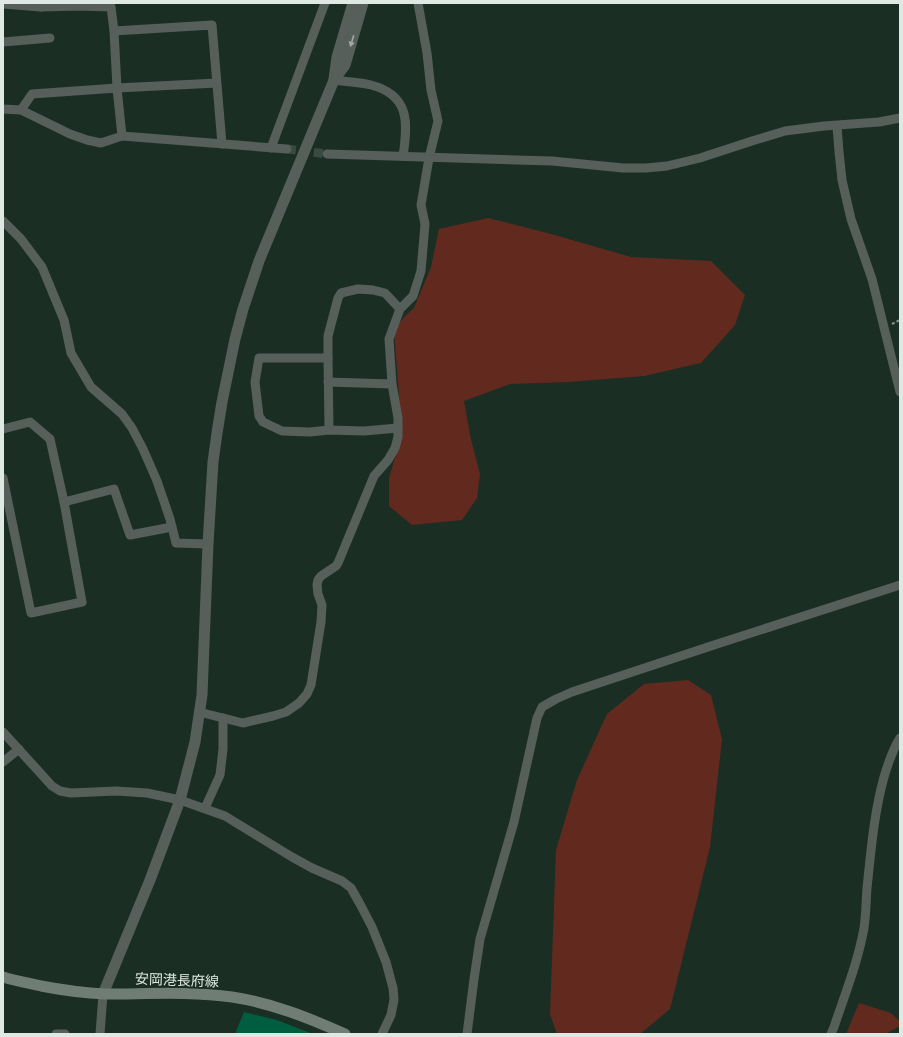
<svg xmlns="http://www.w3.org/2000/svg" width="903" height="1037" viewBox="0 0 903 1037" font-family="'Exo 2','Noto Sans JP',sans-serif">
<style>
.green{fill:#622a1f}
.building{fill:#005d3f}
.lines{fill:none;stroke-linecap:round;stroke-linejoin:round}
.minor-tunnel{stroke:#384a41;stroke-width:9;stroke-dasharray:9 4.5;stroke-linecap:butt}
.path{stroke:#83928a;stroke-width:2;stroke-dasharray:3 2;stroke-linecap:butt}
.minor{stroke:#565f5a;stroke-width:9}
.tertiary{stroke:#565f5a;stroke-width:11}
.secondary{stroke:#6f7d75;stroke-width:11}
.oneway{fill:#a1aba5}
.labels{text-anchor:middle;stroke-width:3.5;stroke-linejoin:round;paint-order:stroke}
.street-label{font-size:14px;fill:#dee9e3;stroke:#1b2e24}
</style>
<rect width="100%" height="100%" fill="#1b2e24"/>
<g class="green">
<polygon points="488,218 551,234 631,257 711,261 745,295 735,325 701,363 644,376 568,382 510,384 464,401 471,440 480,474 477,498 462,520 412,525 389,506 389,478 402,434 394,331 404,317 414,308 431,267 439,229"/>
<polygon points="688,680 711,695 722,739 710,847 670,1009 640,1034 557,1034 550,1014 556,850 577,780 607,714 644,684"/>
<polygon points="859,1003 891,1013 900,1022 900,1026 885,1034 846,1034"/>
</g>
<polygon class="building" points="244,1012 277,1020 313,1034 235,1034"/>
<g class="lines">
<polyline class="minor-tunnel" points="287,149 327,154"/>
<polyline class="path" points="892,324 900,320"/>
<g class="minor">
<polyline points="41,3 41,7 78,6 111,7 114,31"/>
<polyline points="3,4 41,7"/>
<polyline points="3,42 50,38"/>
<path d="M334,80C346,82 359,82 371,85C410,95 408,123 403,156"/>
<polyline points="217,83 117,88 114,31 212,25 222,144"/>
<polyline points="3,109 21,110 70,134 87,140 101,143 122,136 287,149"/>
<polyline points="21,110 32,94 117,88 122,136"/>
<polyline points="837,126 839,152 842,180 851,219 872,279 900,392"/>
<polyline points="271,148 325,3"/>
<polyline points="327,154 552,161 623,168 646,168 667,166 700,158 752,141 785,131 824,126 879,122 900,118"/>
<polyline points="3,221 21,239 42,267 64,320 71,353 91,387 122,414 132,428 143,449 157,481 170,519 176,543 208,544"/>
<polyline points="328,358 329,430"/>
<polyline points="328,382 392,384"/>
<polyline points="398,428 364,431 329,430 310,432 282,431 263,422 259,416 255,382 259,358 328,358 328,336 338,298 341,293 358,289 373,290 385,293 400,309"/>
<polyline points="3,429 30,422 50,439 64,502 82,602 31,613 3,478"/>
<polyline points="64,502 114,489 130,535 172,527"/>
<polyline points="199,712 243,723 273,716 286,712 299,703 307,694 311,685 321,622 322,605 318,594 317,585 318,580 321,576 336,566 338,563 374,476 388,460 395,448 398,437 398,418 392,384 389,339 400,309 413,296 421,271 425,224 421,205 429,158 438,121 431,90 427,53 418,3"/>
<polyline points="3,732 52,786 60,791 71,793 116,791 147,793 180,800 225,816 292,857 312,868 342,881 351,888 360,904 372,927 386,962 393,988 394,1000 391,1015 382,1034"/>
<polyline points="3,762 19,749"/>
<polyline points="205,808 220,775 223,749 223,718"/>
<polyline points="56,1034 65,1034"/>
<polyline points="100,1034 103,994"/>
<polyline points="467,1034 474,979 480,939 514,822 537,718 542,707 556,699 572,692 714,645 900,585"/>
<path d="M831,1034L834,1027C845,994 858,962 864,928C866,915 866,901 867,888C871,851 874,813 884,777C888,764 892,750 900,738"/>
</g>
<g class="tertiary">
<polyline points="334,79 337,57 353,3"/>
<polyline points="103,994 150,880 180,800 195,742 202,695 208,544 213,462 217,433 222,402 235,339 243,309 259,261 334,80 345,65 363,3"/>
</g>
<path class="secondary" d="M3,977C16,981 28,983 41,986C62,990 83,993 105,994C147,994 190,991 232,997C272,1003 309,1018 345,1034"/>
</g>
<defs><path id="oneway-solid" d="M-6-.8H1V-3.2L6.5 0L1 3.2V.8H-6Z"/></defs>
<use class="oneway" href="#oneway-solid" transform="translate(352 41) rotate(107)"/>
<g class="labels">
<g class="street-label">
<text transform="translate(177 980) rotate(2)" y="5">安岡港長府線</text>
</g>
</g>
<rect width="903" height="1037" fill="none" stroke="#dee9e3" stroke-width="8"/>
</svg>
